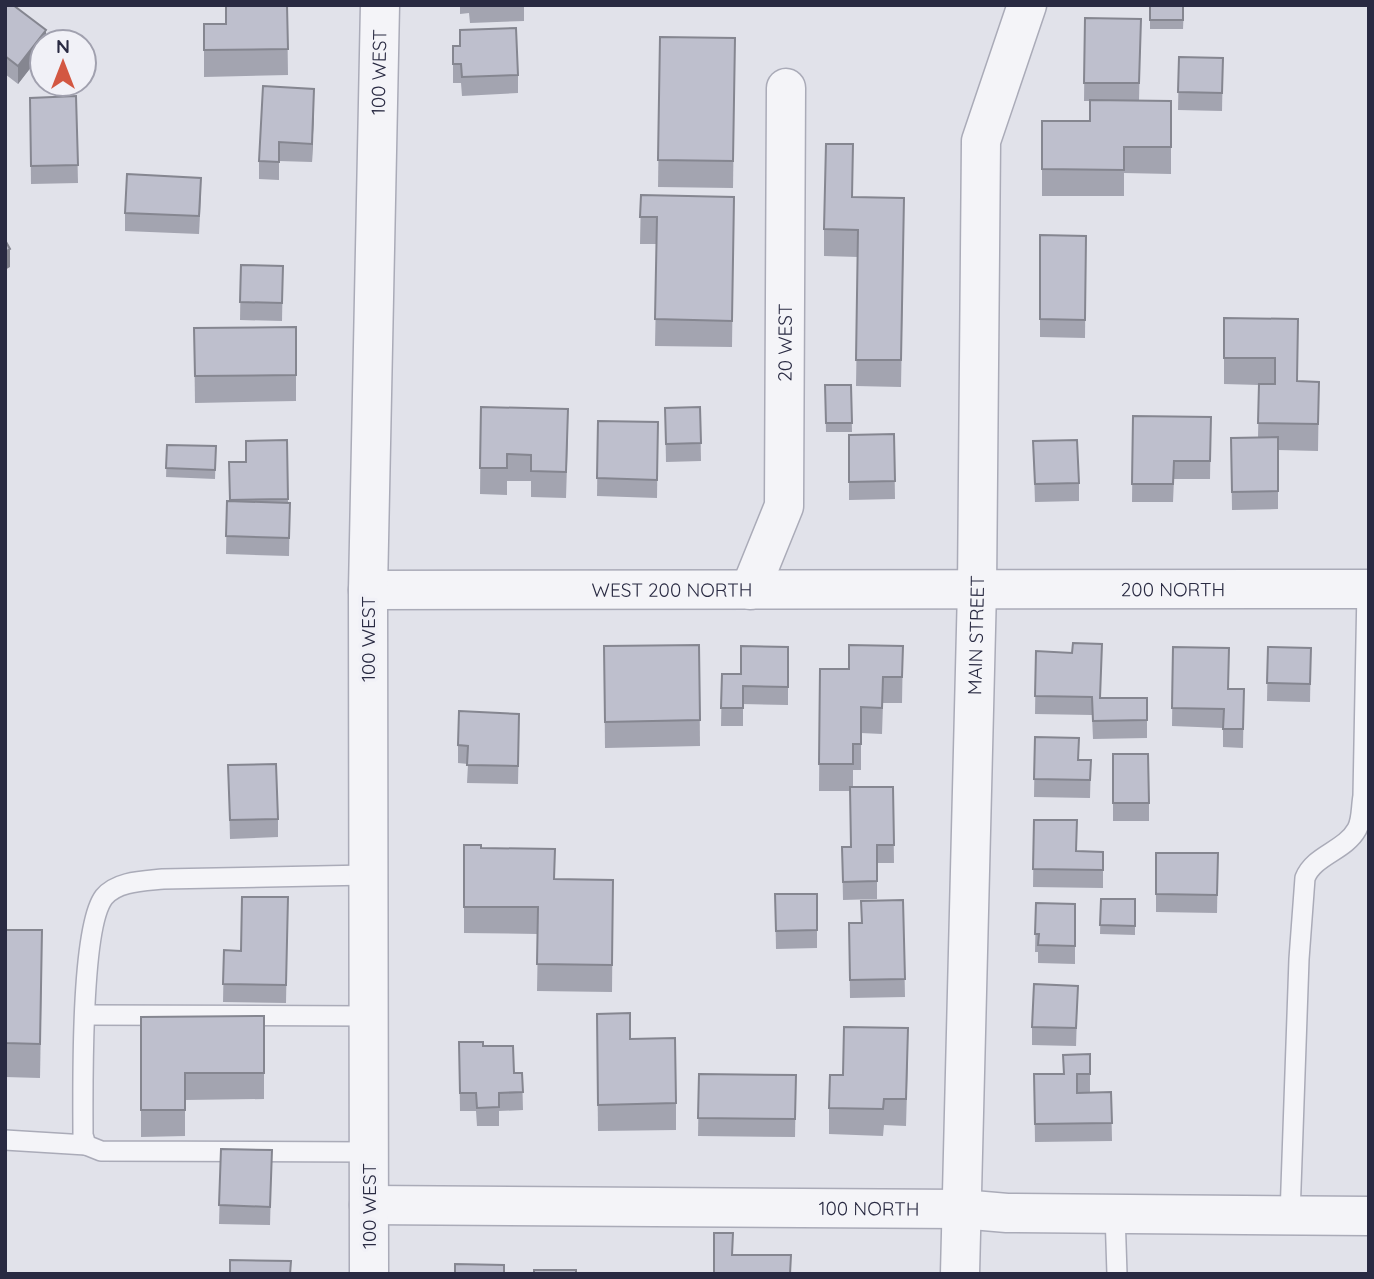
<svg xmlns="http://www.w3.org/2000/svg" width="1374" height="1279" viewBox="0 0 1374 1279" font-family="Quicksand,sans-serif">
<style>
.lines{fill:none;stroke-linecap:round;stroke-linejoin:round}
.service-casing{stroke:#aaabb8;stroke-width:22}
.minor-casing{stroke:#aaabb8;stroke-width:41}
.service{stroke:#f4f4f8;stroke-width:19}
.minor{stroke:#f4f4f8;stroke-width:38}
.wall{fill:#a3a4b0}
.shaded-wall{fill:#858690}
.building{fill:#bebfcd;stroke:#858690;stroke-width:2}
.labels{text-anchor:middle;stroke-width:7;stroke-linejoin:round;paint-order:stroke}
.street-label{font-size:19px;fill:#292a42;stroke:#f1f1f7}
</style>
<rect width="100%" height="100%" fill="#e1e2ea"/>
<g class="lines">
<g class="service-casing">
<g id="service">
<path d="M368,875L163,879C144,881 117,881 104,897C80,928 83,1091 83,1135L86,1145L101,1151L369,1152"/>
<polyline points="86,1015 368,1016"/>
<polyline points="5,1140 86,1145"/>
<polyline points="1115,1213 1117,1274"/>
<path d="M1290,1216L1299,959L1305,878C1314,855 1345,851 1357,829C1362,820 1361,807 1363,796L1367,589"/>
</g>
</g>
<g class="minor-casing">
<g id="minor">
<path id="s1" d="M368,590L1369,589"/>
<path id="s2" d="M750,590L784,506L786,88"/>
<path id="s3" d="M369,1205L961,1209L1007,1213L1369,1216"/>
<path id="s4" d="M369,1274L368,590L380,5"/>
<path id="s5" d="M960,1274L977,589L981,141L1027,5"/>
</g>
</g>
<use href="#service" class="service"/>
<use href="#minor" class="minor"/>
</g>
<g class="wall">
<polygon points="5,5 46,42 42,42 42,53 18,84 5,74"/>
<polygon points="287,5 288,75 204,77 204,24 226,24"/>
<polygon points="460,5 524,5 524,21 470,23 469,13 460,14"/>
<polygon points="1150,5 1184,5 1183,29 1150,29"/>
<polygon points="1085,18 1141,19 1139,100 1171,101 1171,174 1124,173 1124,196 1042,196 1042,121 1090,121 1090,101 1084,101"/>
<polygon points="660,37 735,38 733,188 658,187"/>
<polygon points="453,46 518,75 518,93 462,96 461,83 453,83"/>
<polygon points="1179,57 1223,58 1222,111 1178,110"/>
<polygon points="76,96 78,183 31,184 30,98"/>
<polygon points="314,107 312,162 279,161 279,180 259,179 259,161"/>
<polygon points="641,195 734,197 732,347 655,346 657,244 640,244"/>
<polygon points="201,196 199,234 125,231 125,213"/>
<polygon points="852,197 904,224 901,387 856,386 858,257 824,256 824,229"/>
<polygon points="1040,235 1086,236 1085,338 1040,337"/>
<polygon points="241,265 283,266 282,321 240,320"/>
<polygon points="1224,318 1298,319 1297,381 1319,382 1318,451 1278,450 1278,509 1232,510 1231,438 1258,437 1259,385 1224,384"/>
<polygon points="296,327 296,401 195,403 194,329"/>
<polygon points="851,385 852,432 826,432 825,386"/>
<polygon points="481,407 568,435 566,498 531,497 531,481 507,481 507,495 480,494"/>
<polygon points="700,407 701,461 666,462 665,408"/>
<polygon points="1133,416 1211,417 1210,479 1174,479 1173,502 1132,502"/>
<polygon points="598,421 658,422 657,498 597,496"/>
<polygon points="894,434 895,499 849,500 849,435"/>
<polygon points="287,440 288,503 290,503 289,556 226,554 227,501 230,501 229,462 246,462"/>
<polygon points="1033,441 1079,483 1079,501 1035,502"/>
<polygon points="167,445 216,446 215,479 166,477"/>
<polygon points="699,645 700,746 605,748 604,646"/>
<polygon points="903,646 902,703 883,703 882,734 861,733 861,770 853,770 853,787 893,787 894,863 877,863 877,899 843,900 842,847 851,847 850,791 819,791 820,669 849,669"/>
<polygon points="788,647 788,705 743,704 743,726 721,726 722,674 741,674"/>
<polygon points="1173,647 1228,689 1244,689 1243,748 1223,747 1223,728 1172,726"/>
<polygon points="1268,647 1311,648 1310,702 1267,701"/>
<polygon points="1036,651 1101,698 1147,698 1147,738 1093,739 1092,715 1035,714"/>
<polygon points="519,732 518,784 467,783 468,764 458,763 458,745"/>
<polygon points="1035,737 1079,760 1091,760 1090,798 1034,797"/>
<polygon points="1113,754 1149,803 1149,821 1113,821"/>
<polygon points="228,765 278,819 278,837 230,839"/>
<polygon points="1034,820 1077,851 1103,852 1103,888 1033,887"/>
<polygon points="464,845 481,848 555,879 613,880 612,992 537,991 538,934 464,933"/>
<polygon points="1156,853 1218,853 1217,913 1156,912"/>
<polygon points="775,894 817,930 817,948 776,949"/>
<polygon points="288,897 286,1003 223,1002 224,950 241,951"/>
<polygon points="1101,899 1135,899 1135,935 1100,934"/>
<polygon points="903,900 905,997 850,998 849,923 861,923 861,901"/>
<polygon points="1036,903 1075,904 1075,964 1038,963 1038,952 1035,952"/>
<polygon points="5,930 42,964 40,1078 5,1077"/>
<polygon points="1078,986 1076,1046 1032,1045 1032,1027"/>
<polygon points="264,1016 264,1099 185,1100 185,1136 141,1137 141,1017"/>
<polygon points="597,1040 676,1103 676,1130 598,1131"/>
<polygon points="459,1042 483,1046 514,1073 522,1073 523,1110 499,1111 499,1126 477,1126 476,1111 460,1111"/>
<polygon points="1090,1054 1090,1092 1077,1092 1077,1093 1111,1092 1112,1141 1035,1142 1034,1074 1063,1074"/>
<polygon points="908,1055 906,1126 884,1125 883,1136 829,1134 829,1108 843,1075"/>
<polygon points="699,1074 796,1075 795,1137 698,1136"/>
<polygon points="221,1149 272,1150 270,1225 219,1224"/>
</g>
<g class="shaded-wall">
<polygon points="46,30 46,42 42,42 42,53 18,84 18,66"/>
<polygon points="314,89 314,107 312,162 312,144"/>
<polygon points="10,249 10,267 5,270 5,252"/>
</g>
<g class="building">
<polygon points="5,5 13,5 46,30 18,66 5,56"/>
<polygon points="226,5 287,5 288,49 204,50 204,24 226,24"/>
<rect x="1150" y="5" width="33" height="15"/>
<polygon points="1085,18 1141,19 1139,83 1084,83"/>
<polygon points="516,28 518,75 462,77 461,64 453,64 453,46 460,46 460,30"/>
<polygon points="660,37 735,38 733,161 658,160"/>
<polygon points="1179,57 1223,58 1222,93 1178,92"/>
<polygon points="263,86 314,89 312,144 279,142 279,162 259,161"/>
<polygon points="76,96 78,165 31,166 30,98"/>
<polygon points="1090,100 1171,101 1171,147 1124,147 1124,170 1042,169 1042,121 1090,121"/>
<polygon points="826,144 853,144 852,197 904,198 901,360 856,360 858,230 824,229"/>
<polygon points="127,174 201,178 199,216 125,213"/>
<polygon points="641,195 734,197 732,321 655,319 657,217 640,217"/>
<polygon points="1040,235 1086,236 1085,320 1040,319"/>
<polygon points="5,240 10,249 5,252"/>
<polygon points="241,265 283,266 282,303 240,302"/>
<polygon points="1224,318 1298,319 1297,381 1319,382 1318,424 1258,423 1259,384 1275,384 1275,358 1224,358"/>
<polygon points="296,327 296,375 195,376 194,328"/>
<polygon points="825,385 851,385 852,423 826,423"/>
<polygon points="481,407 568,409 566,472 531,471 531,455 507,454 507,468 480,468"/>
<polygon points="700,407 701,443 666,444 665,408"/>
<polygon points="1133,416 1211,417 1210,461 1174,461 1173,484 1132,484"/>
<polygon points="598,421 658,422 657,480 597,478"/>
<polygon points="894,434 895,481 849,482 849,435"/>
<polygon points="1278,437 1278,491 1232,492 1231,438"/>
<polygon points="287,440 288,499 230,500 229,462 246,462 246,441"/>
<polygon points="1077,440 1079,483 1035,484 1033,441"/>
<polygon points="167,445 216,446 215,470 166,468"/>
<polygon points="227,501 290,503 289,538 226,536"/>
<polygon points="1073,643 1102,644 1100,698 1147,698 1147,720 1093,721 1092,697 1035,696 1036,651 1072,653"/>
<polygon points="699,645 700,720 605,722 604,646"/>
<polygon points="849,645 903,646 902,677 883,677 882,708 861,707 861,744 853,744 853,764 819,764 820,669 849,669"/>
<polygon points="741,646 788,647 788,687 743,686 743,708 721,708 722,674 741,674"/>
<polygon points="1173,647 1229,648 1228,689 1244,689 1243,729 1223,729 1224,709 1172,708"/>
<polygon points="1268,647 1311,648 1310,684 1267,683"/>
<polygon points="459,711 519,714 518,766 467,765 468,746 458,745"/>
<polygon points="1035,737 1079,738 1078,760 1091,760 1090,780 1034,779"/>
<polygon points="1113,754 1148,754 1149,803 1113,803"/>
<polygon points="276,764 278,819 230,820 228,765"/>
<polygon points="850,787 893,787 894,845 877,845 877,881 843,882 842,847 851,847"/>
<polygon points="1034,820 1077,820 1076,851 1103,852 1103,870 1033,869"/>
<polygon points="464,845 481,845 481,848 555,849 554,879 613,880 612,965 537,964 538,907 464,907"/>
<polygon points="1156,853 1218,853 1217,895 1156,894"/>
<polygon points="775,894 817,894 817,930 776,931"/>
<polygon points="242,897 288,897 286,985 223,984 224,950 241,951"/>
<polygon points="1101,899 1135,899 1135,926 1100,925"/>
<polygon points="903,900 905,979 850,980 849,923 862,923 861,901"/>
<polygon points="1036,903 1075,904 1075,946 1038,945 1039,934 1035,934"/>
<polygon points="5,930 42,930 40,1044 5,1043"/>
<polygon points="1034,984 1078,986 1076,1028 1032,1027"/>
<polygon points="630,1013 630,1039 675,1038 676,1103 598,1105 597,1014"/>
<polygon points="264,1016 264,1073 185,1073 185,1110 141,1110 141,1017"/>
<polygon points="844,1027 908,1028 906,1099 884,1099 883,1109 829,1108 830,1075 843,1075"/>
<polygon points="459,1042 483,1042 483,1046 513,1046 514,1073 522,1073 523,1092 499,1093 499,1107 477,1108 476,1093 460,1093"/>
<polygon points="1090,1054 1090,1074 1077,1074 1077,1093 1111,1092 1112,1123 1035,1124 1034,1074 1064,1074 1063,1055"/>
<polygon points="699,1074 796,1075 795,1119 698,1118"/>
<polygon points="221,1149 272,1150 270,1207 219,1205"/>
<polygon points="714,1233 733,1233 732,1255 791,1255 790,1274 714,1274"/>
<polygon points="230,1260 291,1261 290,1274 230,1274"/>
<polygon points="455,1264 504,1265 504,1274 455,1274"/>
<rect x="534" y="1270" width="42" height="4"/>
</g>
<g class="labels">
<g class="street-label">
<text dy="7" stroke="none"><textPath href="#s4" startOffset="1202">100 WEST</textPath></text>
<text dy="7" stroke="none"><textPath href="#s2" startOffset="254">20 WEST</textPath></text>
<text dy="7" stroke="none"><textPath href="#s1" startOffset="805">200 NORTH</textPath></text>
<text dy="7" stroke="none"><textPath href="#s1" startOffset="304">WEST 200 NORTH</textPath></text>
<text dy="7" stroke="none"><textPath href="#s5" startOffset="639">MAIN STREET</textPath></text>
<text transform="translate(368 639) rotate(-90)" y="7">100 WEST</text>
<text transform="translate(369 1206) rotate(-90)" y="7">100 WEST</text>
<text dy="7" stroke="none"><textPath href="#s3" startOffset="500">100 NORTH</textPath></text>
</g>
</g>
<rect width="1374" height="1279" fill="none" stroke="#292a42" stroke-width="14"/>
<g transform="translate(63 63)"><circle r="33" fill="#f1f1f7" stroke="#a1a1af" stroke-width="2"/>
<path d="M0-5L12 26L0 18L-12 26Z" fill="#d35742"/>
<text y="-10" font-size="19" font-weight="bold" text-anchor="middle" fill="#292a42">N</text>
</g>
</svg>
